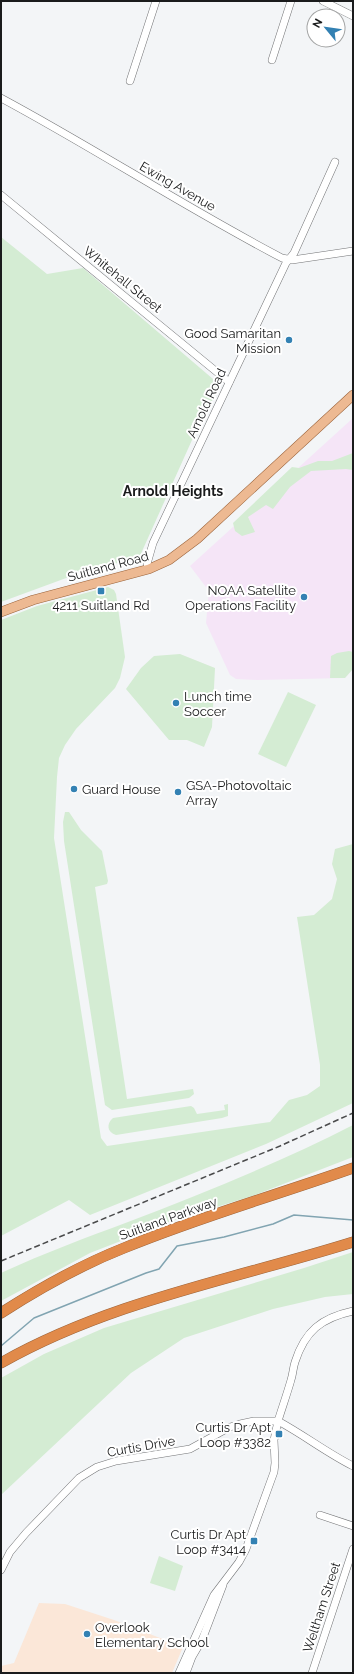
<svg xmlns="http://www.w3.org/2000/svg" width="354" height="1674" viewBox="0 0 354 1674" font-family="Raleway,sans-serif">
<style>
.commercial{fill:#f5e5f7}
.education{fill:#fbe7d8}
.green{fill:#d4ecd3}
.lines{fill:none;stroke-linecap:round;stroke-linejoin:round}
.stream{stroke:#81a4b1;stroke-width:1.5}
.minor-casing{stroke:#737476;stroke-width:8}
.major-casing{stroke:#9b633a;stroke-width:10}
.highway-casing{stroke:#9b633a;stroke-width:11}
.minor{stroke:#fff;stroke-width:7}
.major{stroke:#edb992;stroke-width:9}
.highway{stroke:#e18a4a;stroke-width:10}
.rail{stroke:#4a4b4c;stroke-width:1.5;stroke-dasharray:6 3;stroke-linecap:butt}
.poi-dot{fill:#3381b3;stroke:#fff;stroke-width:1.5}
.labels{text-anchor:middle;stroke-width:4;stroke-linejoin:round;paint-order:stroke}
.street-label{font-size:13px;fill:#1a1b1c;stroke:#fff}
.poi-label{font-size:13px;fill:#1a1b1c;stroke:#fff;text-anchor:end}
.neighbourhood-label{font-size:14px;font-weight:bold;fill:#1a1b1c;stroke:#fff}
</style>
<rect width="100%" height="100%" fill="#f3f5f7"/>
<polygon class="commercial" points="353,418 353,669 345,678 257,680 236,679 230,675 206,623 209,591 190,566"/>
<polygon class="education" points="39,1603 65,1604 114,1620 183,1647 172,1673 1,1673 1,1666 14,1663"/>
<g class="green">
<polygon points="1,237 47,274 83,268 220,385 192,440 139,558 88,570 1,602"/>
<polygon points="353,453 353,470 346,469 311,471 290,487 273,509 266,505 248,517 255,532 242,536 235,531 233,523 292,467 299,468 318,461 332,461"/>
<polygon points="108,587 114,590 116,594 125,657 120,678 115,688 76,729 65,745 59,758 57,777 54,838 101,1138 107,1146 270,1122 289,1100 307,1095 320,1086 320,1065 297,917 314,915 332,899 337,879 332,864 335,849 353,844 353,1103 266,1144 90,1215 69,1200 1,1236 1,620 37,606"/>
<polygon points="349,651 353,652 353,669 345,678 330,678 331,656 337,653"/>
<polygon points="180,654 215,668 212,727 204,747 187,740 169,740 126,689 141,668 154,656"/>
<polygon points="288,692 316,705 286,767 258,754"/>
<polygon points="65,812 69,812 81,830 102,851 108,881 107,884 95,887 127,1099 193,1089 194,1094 189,1098 112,1110 105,1105 64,841 63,822"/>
<path d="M228,1104V1116L222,1118L116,1135C107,1132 106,1124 113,1118L191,1106L194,1108L197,1114L225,1110L224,1105Z"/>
<path d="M353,1125V1157L255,1195L172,1221L90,1253L1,1301V1273C42,1254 85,1238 128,1222C204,1193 281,1162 353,1125Z"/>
<polygon points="353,1252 353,1294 325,1297 273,1309 184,1338 131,1373 1,1495 1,1378 44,1354 104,1328 304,1268"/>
<polygon points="159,1556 183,1566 175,1591 150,1583"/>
</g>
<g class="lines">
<polyline class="stream" points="1,1346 34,1318 146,1273 159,1269 177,1246 224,1237 273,1224 294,1215 353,1220"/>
<g class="minor-casing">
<g id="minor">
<polyline points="323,1 353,16"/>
<polyline points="272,60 291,1"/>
<polyline points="130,81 156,1"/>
<path d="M1,98C96,149 186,208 282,258L292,260L353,251"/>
<polyline points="1,195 229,382"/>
<polyline points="149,569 147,564 153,543 286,263 294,253 335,162"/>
<path d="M353,1311C321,1318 305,1331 295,1362C293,1368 293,1374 291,1380C287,1394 282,1408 278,1421C304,1435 327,1453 353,1466"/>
<polyline points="320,1515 353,1526"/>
<polyline points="1,1570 10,1552 26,1533 79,1478 97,1467 116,1461 190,1449 230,1427 240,1424 254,1421 278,1421 274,1440 275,1463 274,1472 246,1549 239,1562 214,1595 179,1673"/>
<polyline points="186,1673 192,1657 202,1640 223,1585"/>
<polyline points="312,1673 353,1549"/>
</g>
</g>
<g class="major-casing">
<polyline id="major" points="1,612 33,600 149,569 169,560 197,539 353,395"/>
</g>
<g class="highway-casing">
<g id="highway">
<path d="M1,1313C40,1288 81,1265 124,1248C199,1217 277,1195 353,1168"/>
<path d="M1,1363C110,1301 235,1279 353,1242"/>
</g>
</g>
<use href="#minor" class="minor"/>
<use href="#major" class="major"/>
<use href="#highway" class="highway"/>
<polyline class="rail" points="1,1261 280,1146 353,1113"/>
</g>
<g class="poi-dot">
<circle cx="289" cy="340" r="4"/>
<rect x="97" y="587" width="8" height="8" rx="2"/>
<circle cx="304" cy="597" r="4"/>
<circle cx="176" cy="703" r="4"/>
<circle cx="74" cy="789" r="4"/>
<circle cx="178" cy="792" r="4"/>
<rect x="275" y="1430" width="8" height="8" rx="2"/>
<rect x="250" y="1537" width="8" height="8" rx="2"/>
<circle cx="87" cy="1634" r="4"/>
</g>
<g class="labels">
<g class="street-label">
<text transform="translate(178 186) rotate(30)" y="5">Ewing Avenue</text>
<text transform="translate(123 279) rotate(39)" y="5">Whitehall Street</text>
<text transform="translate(206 403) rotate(-65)" y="5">Arnold Road</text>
<text transform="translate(108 566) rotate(-15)" y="5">Suitland Road</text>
<text transform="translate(168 1218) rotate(-20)" y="5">Suitland Parkway</text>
<text transform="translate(141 1446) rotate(-10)" y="5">Curtis Drive</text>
<text transform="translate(321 1607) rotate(-72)" y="5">Weltham Street</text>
</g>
<g class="poi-label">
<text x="281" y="338">Good Samaritan<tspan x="281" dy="15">Mission</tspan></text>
<text x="296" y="595">NOAA Satellite<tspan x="296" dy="15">Operations Facility</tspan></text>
<text x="101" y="610" text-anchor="middle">4211 Suitland Rd</text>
<text x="184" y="701" text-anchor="start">Lunch time<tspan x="184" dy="15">Soccer</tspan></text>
<text x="186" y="790" text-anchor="start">GSA-Photovoltaic<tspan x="186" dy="15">Array</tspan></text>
<text x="82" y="794" text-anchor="start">Guard House</text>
<text x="271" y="1432">Curtis Dr Apt<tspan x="271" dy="15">Loop #3382</tspan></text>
<text x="246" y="1539">Curtis Dr Apt<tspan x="246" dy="15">Loop #3414</tspan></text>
<text x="95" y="1632" text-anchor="start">Overlook<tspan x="95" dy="15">Elementary School</tspan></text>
</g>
<g class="neighbourhood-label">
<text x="173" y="496">Arnold Heights</text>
</g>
</g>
<rect width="354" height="1674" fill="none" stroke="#1a1b1c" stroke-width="4"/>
<g transform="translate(326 28) rotate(299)"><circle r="19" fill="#ffffff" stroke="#a3a4a4"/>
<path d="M0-3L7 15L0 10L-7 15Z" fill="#3381b3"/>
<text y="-6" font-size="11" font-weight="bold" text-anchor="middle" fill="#1a1b1c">N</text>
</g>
</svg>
